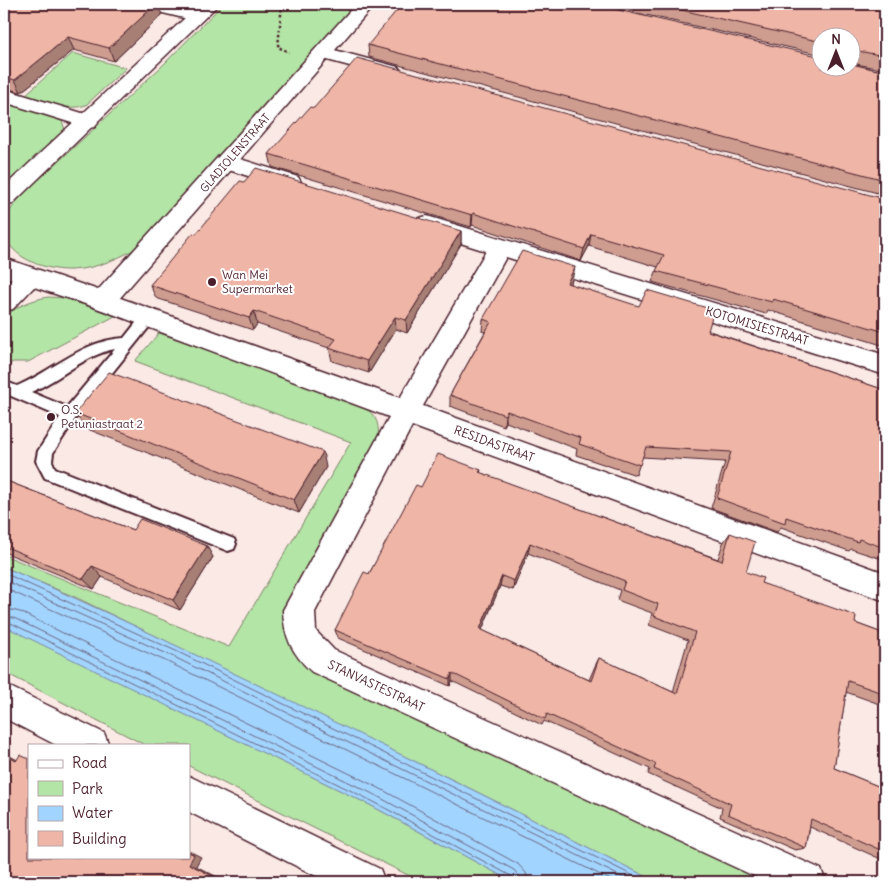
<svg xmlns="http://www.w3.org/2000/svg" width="889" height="886" viewBox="0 0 889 886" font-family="Delius,sans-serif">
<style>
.green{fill:#b3e5a6;stroke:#7e8268}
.water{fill:#a1d4ff;stroke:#7e8caa}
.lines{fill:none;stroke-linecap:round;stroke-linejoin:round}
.shore{stroke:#6d6780;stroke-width:1}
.lane-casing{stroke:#4a1f2b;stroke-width:4}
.street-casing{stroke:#4a1f2b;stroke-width:3}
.secondary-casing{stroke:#4a1f2b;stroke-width:3}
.path{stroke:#4a1f2b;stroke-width:2.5;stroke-dasharray:2.5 2.5;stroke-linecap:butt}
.lane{fill:#fff;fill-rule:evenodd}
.street{fill:#fff;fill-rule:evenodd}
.secondary{fill:#fff;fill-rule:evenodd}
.wall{fill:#ce9d90;stroke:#4a1f2b;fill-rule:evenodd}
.shaded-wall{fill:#a77f75;stroke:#4a1f2b}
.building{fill:#efb6a7;stroke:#4a1f2b;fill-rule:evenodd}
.poi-dot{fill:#4a1f2b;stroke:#fff;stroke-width:2}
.labels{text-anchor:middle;stroke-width:4;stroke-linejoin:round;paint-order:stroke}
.far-street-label{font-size:11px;fill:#4a1f2b;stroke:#fff}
.poi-label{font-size:12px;fill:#4a1f2b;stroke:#fff;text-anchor:start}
.street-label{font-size:12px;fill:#4a1f2b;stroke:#fff}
</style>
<rect width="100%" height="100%" fill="#fae9e5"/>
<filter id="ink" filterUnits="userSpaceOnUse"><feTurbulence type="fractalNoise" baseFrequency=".02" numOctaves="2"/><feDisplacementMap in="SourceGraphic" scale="10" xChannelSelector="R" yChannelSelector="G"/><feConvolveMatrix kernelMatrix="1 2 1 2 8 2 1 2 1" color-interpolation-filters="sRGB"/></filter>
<g filter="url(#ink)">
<g class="green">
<path d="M223,4H357L144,244C122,257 97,269 71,270C49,271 9,259 5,233C2,218 14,205 22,195L161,67Z"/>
<path d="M73,53L126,68L86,105C66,112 45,101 25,95Z"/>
<polygon points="12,104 62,121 65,130 13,180 4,177 4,111"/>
<path d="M48,297L65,298L115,316L28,362H13L4,368V317C17,306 31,300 48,297Z"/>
<path d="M159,333L349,399C367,409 381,414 378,438L289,631L479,746L767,882H657L455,781L220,667L77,598L4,567V555L229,647L351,442L135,361Z"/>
<polygon points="11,629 370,805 513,882 422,882 189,766 189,745 145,745 4,672 4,636"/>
</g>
<path class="water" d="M4,567C98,607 189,652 281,696C407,757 532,819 657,882H513L370,805L4,626Z"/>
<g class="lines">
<g class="shore">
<polyline points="4,573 176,651 646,882"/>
<polyline points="4,580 174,657 632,882"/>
<polyline points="4,588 170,663 615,882"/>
<polyline points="4,608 20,612 379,788 518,864 526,873 528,882"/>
<polyline points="4,615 16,619 375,795 514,870 519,876 520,882"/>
<polyline points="4,622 13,624 372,801 511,876 514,882"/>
</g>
<g class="lane-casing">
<path id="lane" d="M148,313L153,314L155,318L153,322L75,419L53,453L52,461L55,468L234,539L236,544L234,549L228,551L45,478L36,461L38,451L60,417L4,393V381L17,386C53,371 83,340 124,338L143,314ZM115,349L67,407L31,392C60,380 84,355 115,349Z"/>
</g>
<g class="street-casing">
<g id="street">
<polygon points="139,4 169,4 202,12 205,16 202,20 196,21 142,8"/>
<polygon points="323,47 398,67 401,71 398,75 391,77 316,57 313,53 316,49"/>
<polygon points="4,89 95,117 98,122 95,127 88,128 4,102"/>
<polygon points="227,155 298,177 301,182 298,187 290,189 219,167 216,162 219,157"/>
<path d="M427,216L885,355V375L506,257L423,406L885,573V601L412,426L315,612L316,631L334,650L821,869L826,882H767L312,672C292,654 284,637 283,610L389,417L94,307L91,301L94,295L103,292L112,295L400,398L486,251L419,230L416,224L419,218Z"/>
<polygon points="4,684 104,733 109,745 56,745 4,718"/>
<polygon points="189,776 380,869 385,882 328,882 189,812"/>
</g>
</g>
<g class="secondary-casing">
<g id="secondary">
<polygon points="200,4 219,4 12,204 4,207 4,187"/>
<polygon points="356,4 375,4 112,307 103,310 34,287 13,309 4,311 4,287 12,279 4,276 4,258 98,290"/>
</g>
</g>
<polyline class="path" points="282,4 278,47 289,52"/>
<use href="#lane" class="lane"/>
<use href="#street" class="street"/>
<use href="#secondary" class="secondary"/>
</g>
<g class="wall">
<polygon points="4,4 162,15 114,61 74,50 21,92 4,88"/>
<polygon points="598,4 885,4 885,70 852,63 852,64 885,72 885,195 369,57 368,45 852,68 852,38 822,38 822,55"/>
<polygon points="314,108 885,199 885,346 768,310 766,314 652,282 658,267 589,246 581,261 472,225 471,227 272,167 269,154"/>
<polygon points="461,231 461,244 407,333 396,329 369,373 332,361 329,348 257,324 253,330 156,298 150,285 196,234"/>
<polygon points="572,280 570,284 885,390 885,560 851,549 849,551 781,527 777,532 711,508 725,462 642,457 636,475 576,455 577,449 506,422 504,426 450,406 450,395 485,332 482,331 483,319"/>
<polygon points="75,413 326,467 299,513 85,428"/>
<path d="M481,470L480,473L718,559L723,543L730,533L746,572L761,583L855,623L885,634V706L846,692L834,768L885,789V861L810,827L806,848L795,850L720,817L722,808L648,774L650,769L544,721L542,725L452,681L450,686L338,638L335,630L421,487ZM528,553L620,590L617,600L652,613L649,625L688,640L673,692L599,658L595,666L589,680L482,630L500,586L513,590Z"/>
<polygon points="4,480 133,530 213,557 180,610 102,577 94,589 4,552"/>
</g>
<g class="shaded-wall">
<polygon points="156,4 158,4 162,15 114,61 109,48"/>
<polygon points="68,37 74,50 21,92 15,80"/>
<polygon points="4,99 7,105 4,107"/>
<polygon points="473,213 472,225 471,227 472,215"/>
<polygon points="461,231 461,244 407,333 406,320"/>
<polygon points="591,234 589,246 581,261 584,249"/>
<polygon points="575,267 572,280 565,295 567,283"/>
<polygon points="254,311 257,324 253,330 249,318"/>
<polygon points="395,317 396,329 369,373 367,361"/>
<polygon points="507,411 506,422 504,426 505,415"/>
<polygon points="323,452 326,467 299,513 294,500"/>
<polygon points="530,543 528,553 513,590 514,581"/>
<polygon points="207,546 213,557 180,610 173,600"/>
<polygon points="92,566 102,577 94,589 83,579"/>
<polygon points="502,576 500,586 479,637 480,629"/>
<polygon points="452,673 452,681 450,686 450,679"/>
<polygon points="4,753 27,765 16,761 4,754"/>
<polygon points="189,851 201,857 196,866 227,882 224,882 189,864"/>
<polygon points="10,878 20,882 7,882"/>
</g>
<g class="building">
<polygon points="4,4 156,4 109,48 68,37 15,80 4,77"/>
<polygon points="402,4 592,4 822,57 822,68 852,68 852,64 885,72 885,180 368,45"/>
<polygon points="655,4 885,4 885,56 858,51 856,54 852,54 852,38 822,38 822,42"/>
<polygon points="357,58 885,199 885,332 773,299 772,302 656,271 664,255 591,234 584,249 473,213 472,215 269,154 310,107 314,108"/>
<polygon points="256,168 461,231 406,320 395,317 367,361 329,348 336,339 254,311 249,318 150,285 193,233 196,234 240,181 244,182"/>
<polygon points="522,251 575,267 567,283 635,305 639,306 647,290 714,310 708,331 885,390 885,548 859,539 858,542 786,517 785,523 717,498 731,452 646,447 640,465 579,444 581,438 507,411 505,415 450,395 491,322 483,319"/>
<polygon points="109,372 323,452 294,500 75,413"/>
<path d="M438,454L481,470L479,472L722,561L730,533L755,542L746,572L763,578L761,583L856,616L855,623L885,634V694L848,681L834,768L885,789V852L811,819L806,848L728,814L731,804L654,769L656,764L547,714L545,719L452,673L450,679L335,630L364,572L369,574L416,485L421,487ZM530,543L625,581L622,590L658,604L654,616L695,632L677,694L599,658L591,681L480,629L502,576L514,581Z"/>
<polygon points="4,480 133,530 140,519 207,546 173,600 92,566 83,579 4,546"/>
<polygon points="4,754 16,761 20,755 29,759 29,857 189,857 189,852 194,855 189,864 224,882 17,882 10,878 7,882 4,882"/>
</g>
</g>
<g class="poi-dot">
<circle cx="212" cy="282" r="5"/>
<circle cx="51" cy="417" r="5"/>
</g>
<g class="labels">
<g class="far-street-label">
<text transform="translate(235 153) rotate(-49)" y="4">GLADIOLENSTRAAT</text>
</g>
<g class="poi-label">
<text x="222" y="279">Wan Mei<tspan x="222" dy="14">Supermarket</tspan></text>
<text x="61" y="414">O.S.<tspan x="61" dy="14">Petuniastraat 2</tspan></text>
</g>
<g class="street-label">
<text transform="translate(757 326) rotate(17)" y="4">KOTOMISIESTRAAT</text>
<text transform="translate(494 444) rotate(20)" y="4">RESIDASTRAAT</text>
<text transform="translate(376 686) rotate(25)" y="4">STANVASTESTRAAT</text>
</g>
</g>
<rect width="889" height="886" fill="none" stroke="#fff" stroke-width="20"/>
<rect x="10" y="10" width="869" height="866" fill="none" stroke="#4a1f2b" stroke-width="2" filter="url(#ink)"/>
<rect x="28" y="744" width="162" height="115" fill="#ffffff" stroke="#b7a5aa"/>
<rect x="38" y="760" width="25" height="8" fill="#ffffff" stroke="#b7a5aa"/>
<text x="72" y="768" font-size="15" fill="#4a1f2b">Road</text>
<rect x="38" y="781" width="25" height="15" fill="#b3e5a6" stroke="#b7a5aa"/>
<text x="72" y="794" font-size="15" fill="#4a1f2b">Park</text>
<rect x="38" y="806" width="25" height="15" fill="#a1d4ff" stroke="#b7a5aa"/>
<text x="72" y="818" font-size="15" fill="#4a1f2b">Water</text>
<rect x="38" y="831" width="25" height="15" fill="#efb6a7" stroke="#b7a5aa"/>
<text x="72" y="844" font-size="15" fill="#4a1f2b">Building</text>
<g transform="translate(836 52)"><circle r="24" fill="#ffffff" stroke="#b7a5aa"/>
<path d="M0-4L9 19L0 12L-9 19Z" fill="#4a1f2b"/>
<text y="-8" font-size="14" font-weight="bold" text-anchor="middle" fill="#4a1f2b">N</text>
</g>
</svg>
